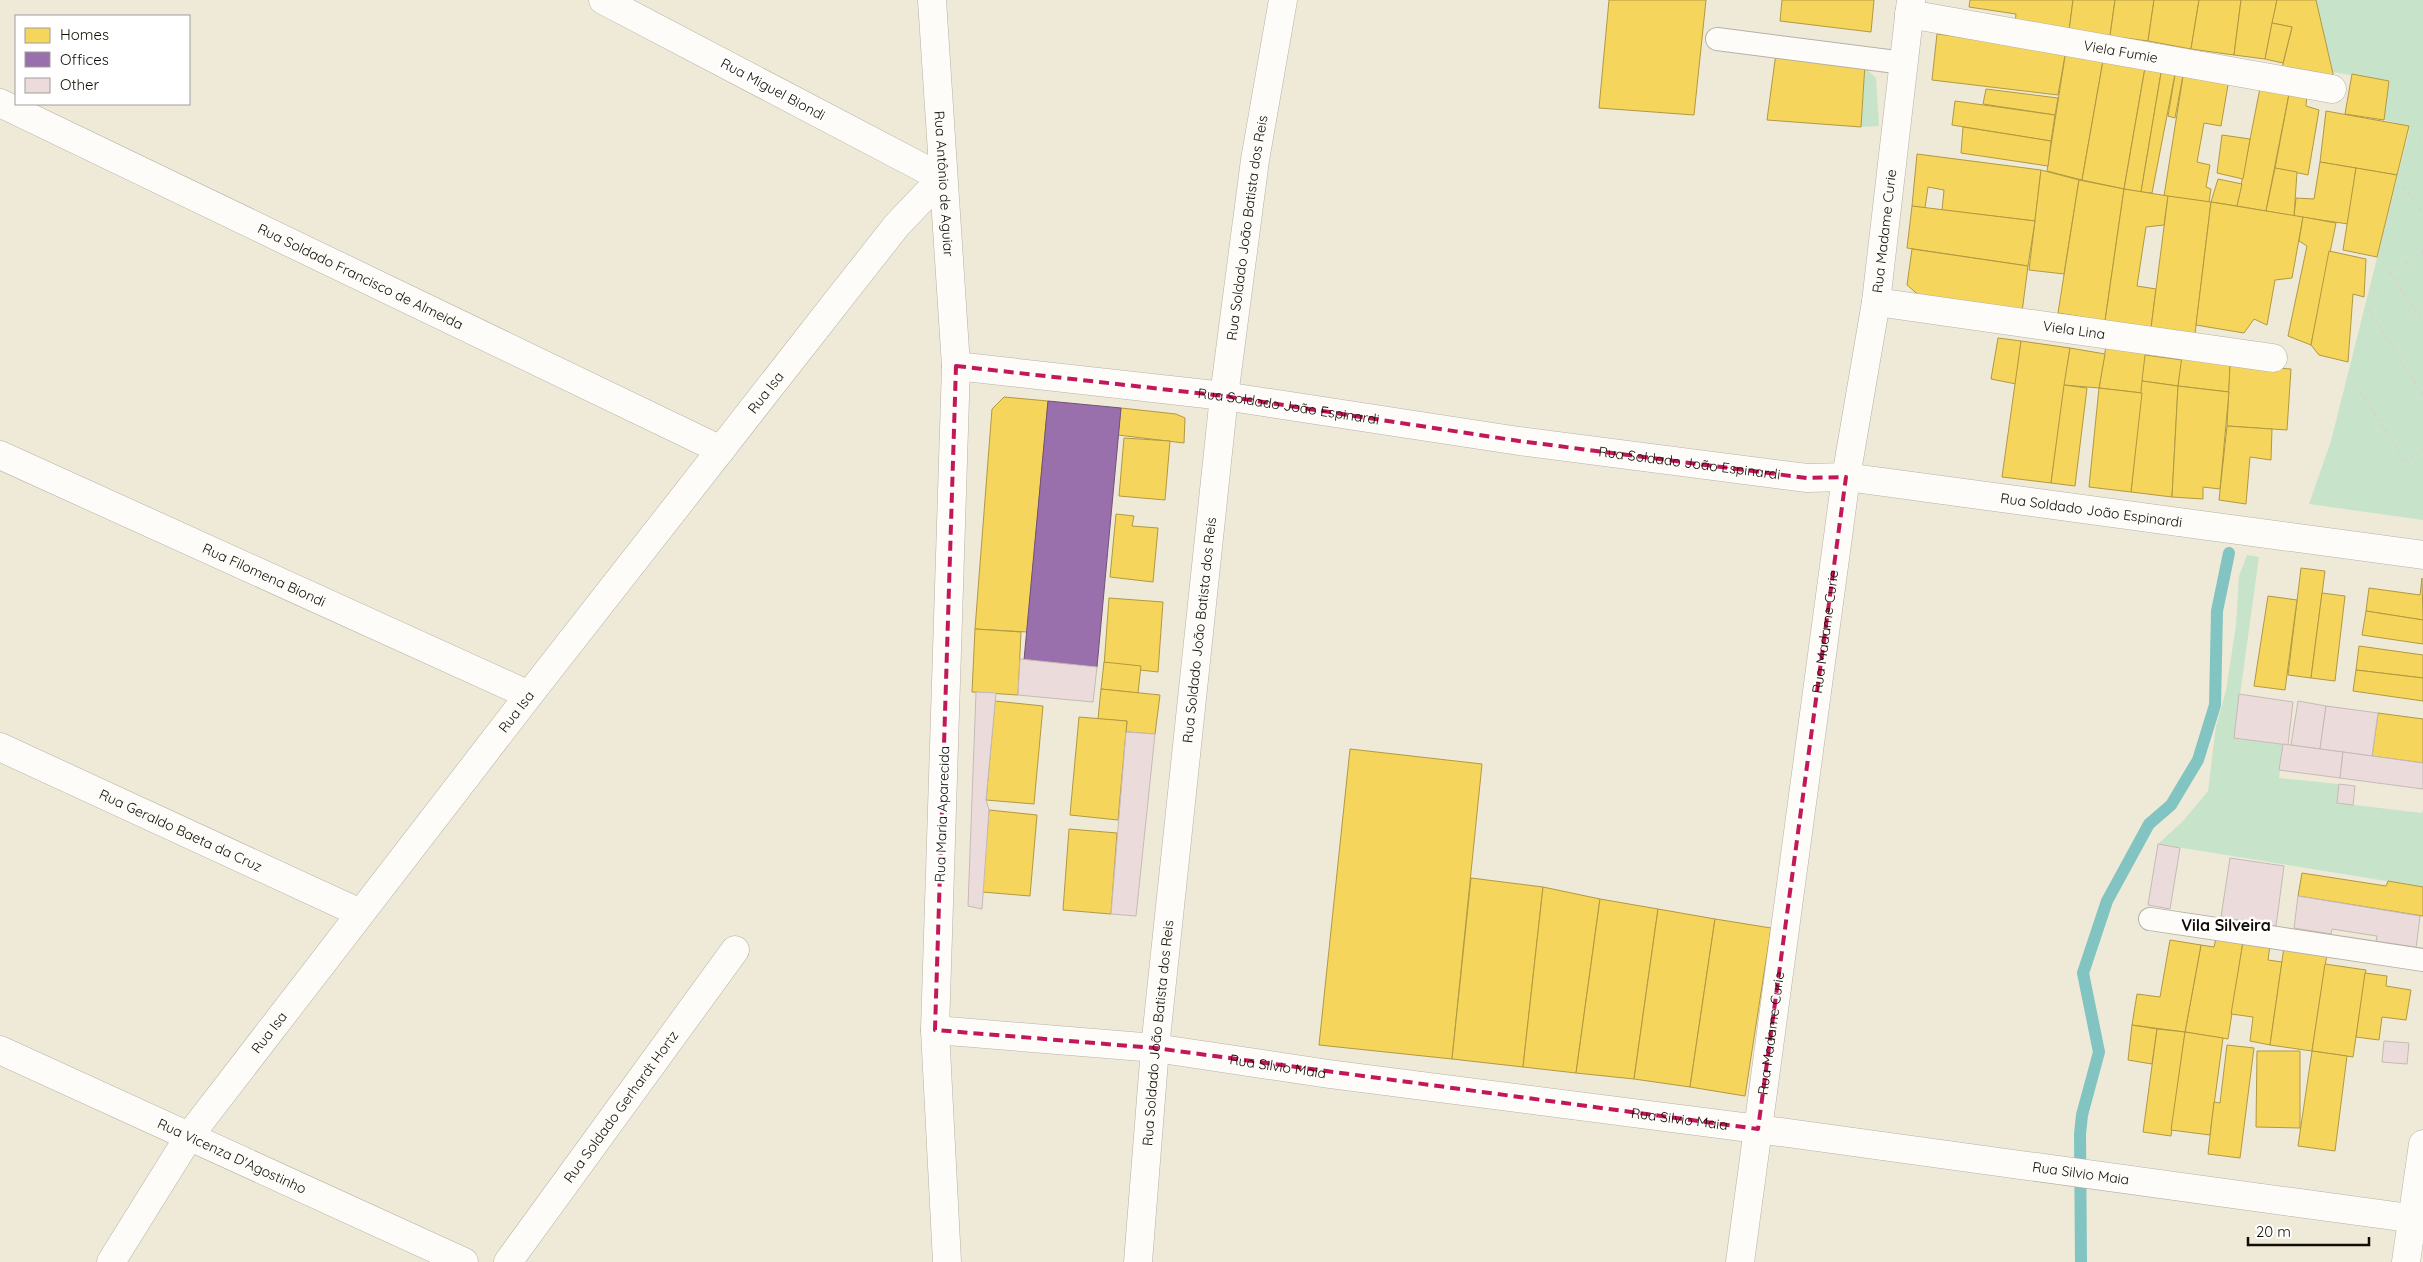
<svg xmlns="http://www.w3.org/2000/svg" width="2423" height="1262" viewBox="0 0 2423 1262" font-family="Quicksand,sans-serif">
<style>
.green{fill:#c7e4cb}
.homes{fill:#f6d55c;stroke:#b19942}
.offices{fill:#9970ab;stroke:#705279}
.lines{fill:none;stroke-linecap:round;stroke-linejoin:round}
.stream{stroke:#82c4c2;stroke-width:12}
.building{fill:#ecdbdb;stroke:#c4bbb6}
.lane-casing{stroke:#b6b1a5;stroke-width:24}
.street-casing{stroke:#b6b1a5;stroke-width:29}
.path{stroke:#d6d5d0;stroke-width:3;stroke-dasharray:2.5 4;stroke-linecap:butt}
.lane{stroke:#fdfcf9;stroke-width:22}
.street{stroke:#fdfcf9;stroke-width:28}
.marked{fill:none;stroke:#c2185b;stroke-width:4;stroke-dasharray:10 6;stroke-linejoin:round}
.labels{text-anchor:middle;stroke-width:5;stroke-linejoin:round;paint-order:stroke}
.street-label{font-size:14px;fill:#110d04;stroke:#fff}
.quarter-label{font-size:16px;font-weight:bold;fill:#110d04;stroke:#fff}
</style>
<rect width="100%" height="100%" fill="#efe9d8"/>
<g class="green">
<polygon points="2316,0 2423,0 2423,520 2309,504 2331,441 2410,127 2384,120 2389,81 2332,72"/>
<polygon points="1865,68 1876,78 1879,126 1861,127"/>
<polygon points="2247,555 2259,557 2234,738 2283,744 2279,778 2339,784 2338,803 2422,813 2423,809 2423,887 2158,844 2183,821 2208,791 2216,726 2226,691 2236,625 2239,576"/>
</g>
<g class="homes">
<polygon points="1609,0 1706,0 1694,115 1599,108"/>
<polygon points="1782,0 1874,0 1871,32 1780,21"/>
<polygon points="1970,0 2073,0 2069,31 2015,23 2016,14 1969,7"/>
<polygon points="2073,0 2115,0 2110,36 2069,31"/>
<polygon points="2115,0 2154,0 2148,41 2110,36"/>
<polygon points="2154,0 2199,0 2191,49 2148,41"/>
<polygon points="2199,0 2241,0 2234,55 2191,49"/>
<polygon points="2241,0 2277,0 2265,59 2234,55"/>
<polygon points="2277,0 2316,0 2334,78 2282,68 2292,27 2272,23"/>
<polygon points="2272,23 2292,27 2283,63 2265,59"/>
<polygon points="1937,34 2066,50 2058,95 1932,80"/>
<polygon points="2066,50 2104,55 2082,180 2047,171"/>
<polygon points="1776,53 1865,64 1861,127 1767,120"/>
<polygon points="2104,55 2146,62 2124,189 2082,180"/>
<polygon points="2146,62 2162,67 2141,192 2124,189"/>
<polygon points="2162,67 2176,69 2152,193 2141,192"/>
<polygon points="2176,69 2184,70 2175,118 2168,116"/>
<polygon points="2184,70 2229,79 2221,126 2204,123 2197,162 2210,165 2206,187 2211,189 2209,202 2164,196"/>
<polygon points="2352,74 2389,81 2384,120 2345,114"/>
<polygon points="2260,88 2289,94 2266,211 2237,206"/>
<polygon points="1986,89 2058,98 2055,115 1983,104"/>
<polygon points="2290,89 2307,93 2306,106 2319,110 2308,175 2275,168"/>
<polygon points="1955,101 2055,115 2051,141 1952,125"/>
<polygon points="2326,111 2409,126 2397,175 2320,162"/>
<polygon points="1963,127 2051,141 2048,166 1961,153"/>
<polygon points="2222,135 2250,139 2243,179 2217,173"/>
<polygon points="1917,154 2041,170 2035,221 1942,210 1944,190 1928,187 1925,208 1912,206"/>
<polygon points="2320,162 2356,168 2348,224 2294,216 2296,198 2314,199"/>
<polygon points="2275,168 2297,172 2294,216 2266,211"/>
<polygon points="2356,168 2397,175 2377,257 2343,250"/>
<polygon points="2041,170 2079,180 2064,274 2029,270"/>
<polygon points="2218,179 2242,184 2237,206 2211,202"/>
<polygon points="2079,180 2124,189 2105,321 2058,313"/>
<polygon points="2124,189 2168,196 2164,225 2146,227 2137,286 2156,289 2151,328 2105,321"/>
<polygon points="2168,196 2211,202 2195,334 2151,328"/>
<polygon points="2211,202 2303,217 2292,278 2275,280 2267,325 2254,319 2244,333 2196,325"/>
<polygon points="1912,206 2035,221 2028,266 1907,248"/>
<polygon points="2303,217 2336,223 2311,345 2288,336 2307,246 2299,241"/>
<polygon points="1912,249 2028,266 2022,312 1921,297 1907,285"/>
<polygon points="2329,251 2366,259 2364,297 2353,294 2348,362 2319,355 2311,345"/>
<polygon points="1998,338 2021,341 2016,384 1991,379"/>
<polygon points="2021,341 2070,348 2051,483 2002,477"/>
<polygon points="2106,346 2146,353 2142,393 2099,388"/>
<polygon points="2070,348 2105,354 2099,388 2064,385"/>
<polygon points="2145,355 2182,360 2178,386 2142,381"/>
<polygon points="2182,356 2230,365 2229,392 2178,386"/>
<polygon points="2230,365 2291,369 2287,430 2227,426"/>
<polygon points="2142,381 2178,386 2172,497 2131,492"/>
<polygon points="2064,385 2087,388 2075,486 2051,483"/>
<polygon points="2178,386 2229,392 2220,489 2203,487 2203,499 2172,497"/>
<polygon points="2099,388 2142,393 2131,492 2089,487"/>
<polygon points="1004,397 1048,401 1027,632 975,629 992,409"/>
<polygon points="1121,408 1176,414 1185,418 1184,443 1118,435"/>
<polygon points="2227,426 2272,429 2271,460 2250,457 2246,504 2219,500"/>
<polygon points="1124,438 1170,441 1165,500 1119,496"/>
<polygon points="1116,514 1134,516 1132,526 1158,528 1153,582 1110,577"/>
<polygon points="2301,568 2325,571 2311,678 2288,675"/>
<polygon points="2422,578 2423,620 2366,611 2369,588 2420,595"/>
<polygon points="2322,593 2345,596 2335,681 2311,678"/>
<polygon points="2268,596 2297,600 2285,690 2254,686"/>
<polygon points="1109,598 1163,602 1158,672 1104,666"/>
<polygon points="2366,611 2423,620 2423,644 2362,635"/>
<polygon points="975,629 1021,632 1018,695 972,692"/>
<polygon points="2359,646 2423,655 2423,678 2356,670"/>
<polygon points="1104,662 1141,666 1138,693 1101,689"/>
<polygon points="2356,670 2423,678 2423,701 2353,691"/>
<polygon points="1101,689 1160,695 1155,734 1126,732 1127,721 1098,719"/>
<polygon points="995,701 1043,706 1034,804 986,800"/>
<polygon points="2378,713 2423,719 2423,763 2372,756"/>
<polygon points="1079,717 1127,721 1118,820 1070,815"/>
<polygon points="1350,749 1482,764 1452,1059 1319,1045"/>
<polygon points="989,810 1037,815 1030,896 982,892"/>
<polygon points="1069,829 1117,833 1111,914 1063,910"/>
<polygon points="2302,873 2386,886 2388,881 2423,887 2423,916 2298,896"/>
<polygon points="1471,878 1543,887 1523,1067 1452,1059"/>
<polygon points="1543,887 1600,899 1576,1073 1523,1067"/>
<polygon points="1600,899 1658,909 1634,1079 1576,1073"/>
<polygon points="1658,909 1715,919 1690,1087 1634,1079"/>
<polygon points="1715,919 1771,928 1745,1096 1690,1087"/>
<polygon points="2216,938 2243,942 2228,1039 2185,1032 2201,945 2214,947"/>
<polygon points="2170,940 2201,945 2185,1032 2132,1025 2137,994 2160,997"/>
<polygon points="2243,942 2270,945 2268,960 2282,962 2270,1045 2250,1041 2253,1017 2231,1014"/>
<polygon points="2284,947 2327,954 2312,1051 2270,1045"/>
<polygon points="2325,964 2366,970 2353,1057 2312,1051"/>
<polygon points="2365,973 2387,976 2386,986 2411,990 2406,1020 2382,1017 2379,1040 2356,1037"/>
<polygon points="2132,1025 2157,1029 2152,1064 2128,1060"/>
<polygon points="2157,1029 2185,1032 2171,1136 2143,1132"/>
<polygon points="2185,1032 2223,1038 2210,1135 2171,1130"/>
<polygon points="2227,1045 2254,1048 2240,1158 2208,1154 2214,1102 2220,1103"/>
<polygon points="2257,1051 2300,1051 2300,1128 2256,1127"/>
<polygon points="2312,1051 2347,1056 2335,1151 2298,1146"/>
</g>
<polygon class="offices" points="1048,401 1121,408 1097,667 1024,660"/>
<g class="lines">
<polyline class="stream" points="2081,1262 2080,1134 2082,1115 2099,1052 2083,973 2107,901 2149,824 2171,805 2198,760 2215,705 2217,611 2229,553"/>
</g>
<g class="building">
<polygon points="1020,659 1097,667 1093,702 1018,695"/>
<polygon points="976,692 996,693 986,800 989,810 982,909 968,906"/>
<polygon points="2239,694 2293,702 2288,745 2234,738"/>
<polygon points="2298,701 2326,706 2320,749 2291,745"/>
<polygon points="2326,706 2378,713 2372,756 2320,749"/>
<polygon points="1126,732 1155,734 1136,916 1111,914"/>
<polygon points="2283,744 2343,752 2340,778 2279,770"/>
<polygon points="2343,752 2423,763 2423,789 2340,778"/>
<polygon points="2339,784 2355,786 2353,805 2337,803"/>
<polygon points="2158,844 2180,848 2170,909 2148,905"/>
<polygon points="2230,858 2284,866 2276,926 2221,917"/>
<polygon points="2298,896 2420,916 2416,948 2376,942 2377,936 2332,929 2331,934 2294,928"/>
<polygon points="2384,1041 2409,1043 2407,1064 2382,1062"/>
</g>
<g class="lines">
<g class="lane-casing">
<g id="lane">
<polyline points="1717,39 1904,63"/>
<polyline points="2150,919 2423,960"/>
</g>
</g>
<g class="street-casing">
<g id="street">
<path id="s1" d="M932,0L956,366L935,1030L947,1262"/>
<path id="s2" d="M1909,14L2332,89"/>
<path id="s3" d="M0,103L721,450"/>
<path id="s4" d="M1876,302L2273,358"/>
<path id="s5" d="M956,366L1224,396L1519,441L1807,478L1846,477L2423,555"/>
<path id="s6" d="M0,455L529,695"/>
<path id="s7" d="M0,747L360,913"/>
<path id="s8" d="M935,1030L1155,1048L1329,1074L1758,1129L2423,1220"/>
<path id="s9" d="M0,1050L464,1262"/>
<path id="s10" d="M111,1262L190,1135L529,695L838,300L897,225L942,178L603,0"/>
<path id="s11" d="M508,1262L735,950"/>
<path id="s12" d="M1138,1262L1155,1048L1224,396L1255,160L1283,0"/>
<path id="s13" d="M1740,1262L1846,477L1876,302L1911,0"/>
<polyline points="2406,1262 2423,1144"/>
</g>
</g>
<g class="path">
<polyline points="2420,138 2423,142"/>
<polyline points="2404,187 2423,213"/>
<polyline points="2423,251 2390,273 2423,322"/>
<polyline points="2368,310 2423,394"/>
<polyline points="2357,386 2405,462 2423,451"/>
</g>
<use href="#lane" class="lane"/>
<use href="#street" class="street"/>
</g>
<path class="marked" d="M956,366L1224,396L1519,441L1807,478L1846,477L1758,1129L1155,1048L935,1030Z"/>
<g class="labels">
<g class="street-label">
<text dy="5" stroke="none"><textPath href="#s2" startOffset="215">Viela Fumie</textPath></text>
<text transform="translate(773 89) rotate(28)" y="5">Rua Miguel Biondi</text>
<text dy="5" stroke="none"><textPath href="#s1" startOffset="184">Rua Antônio de Aguiar</textPath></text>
<text dy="5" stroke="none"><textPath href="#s12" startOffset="1040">Rua Soldado João Batista dos Reis</textPath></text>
<text dy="5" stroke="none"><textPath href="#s13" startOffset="1041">Rua Madame Curie</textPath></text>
<text dy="5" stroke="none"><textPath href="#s3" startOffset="400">Rua Soldado Francisco de Almeida</textPath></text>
<text dy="5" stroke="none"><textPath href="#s4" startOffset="200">Viela Lina</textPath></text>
<text dy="5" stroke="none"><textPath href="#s10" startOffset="1089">Rua Isa</textPath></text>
<text dy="5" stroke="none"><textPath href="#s5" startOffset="335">Rua Soldado João Espinardi</textPath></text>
<text dy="5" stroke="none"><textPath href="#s5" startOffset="740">Rua Soldado João Espinardi</textPath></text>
<text dy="5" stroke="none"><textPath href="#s5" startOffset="1145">Rua Soldado João Espinardi</textPath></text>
<text dy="5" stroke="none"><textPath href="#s6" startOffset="290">Rua Filomena Biondi</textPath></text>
<text dy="5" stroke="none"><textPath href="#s12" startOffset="635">Rua Soldado João Batista dos Reis</textPath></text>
<text dy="5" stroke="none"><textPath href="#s13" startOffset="636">Rua Madame Curie</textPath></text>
<text dy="5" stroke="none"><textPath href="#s10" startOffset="684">Rua Isa</textPath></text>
<text transform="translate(942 814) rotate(-88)" y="5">Rua Maria Aparecida</text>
<text dy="5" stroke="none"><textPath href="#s7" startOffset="199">Rua Geraldo Baeta da Cruz</textPath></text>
<text dy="5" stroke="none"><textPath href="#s13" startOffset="231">Rua Madame Curie</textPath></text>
<text dy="5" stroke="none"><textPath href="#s10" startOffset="279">Rua Isa</textPath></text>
<text dy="5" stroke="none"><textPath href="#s12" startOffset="230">Rua Soldado João Batista dos Reis</textPath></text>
<text dy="5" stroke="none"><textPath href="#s8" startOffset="345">Rua Silvio Maia</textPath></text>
<text dy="5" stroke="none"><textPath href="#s11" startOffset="192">Rua Soldado Gerhardt Hortz</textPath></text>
<text dy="5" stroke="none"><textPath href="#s8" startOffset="750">Rua Silvio Maia</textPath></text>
<text dy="5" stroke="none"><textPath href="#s9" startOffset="255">Rua Vicenza D'Agostinho</textPath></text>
<text dy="5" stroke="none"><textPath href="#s8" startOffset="1155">Rua Silvio Maia</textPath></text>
</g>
<g class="quarter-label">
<text x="2226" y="931">Vila Silveira</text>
</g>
</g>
<rect x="15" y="15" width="175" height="90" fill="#ffffff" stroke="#a09e9b"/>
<rect x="25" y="28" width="25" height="15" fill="#f6d55c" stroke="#a09e9b"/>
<text x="60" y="40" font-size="15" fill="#110d04">Homes</text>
<rect x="25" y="52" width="25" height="15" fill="#9970ab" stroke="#a09e9b"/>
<text x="60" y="65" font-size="15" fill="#110d04">Offices</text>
<rect x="25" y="78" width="25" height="15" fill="#ecdbdb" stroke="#a09e9b"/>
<text x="60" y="90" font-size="15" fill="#110d04">Other</text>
<path d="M2248 1237v8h121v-8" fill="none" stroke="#110d04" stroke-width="2.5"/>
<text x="2256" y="1237" font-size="15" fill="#110d04" stroke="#ffffff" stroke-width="4" paint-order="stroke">20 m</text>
</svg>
